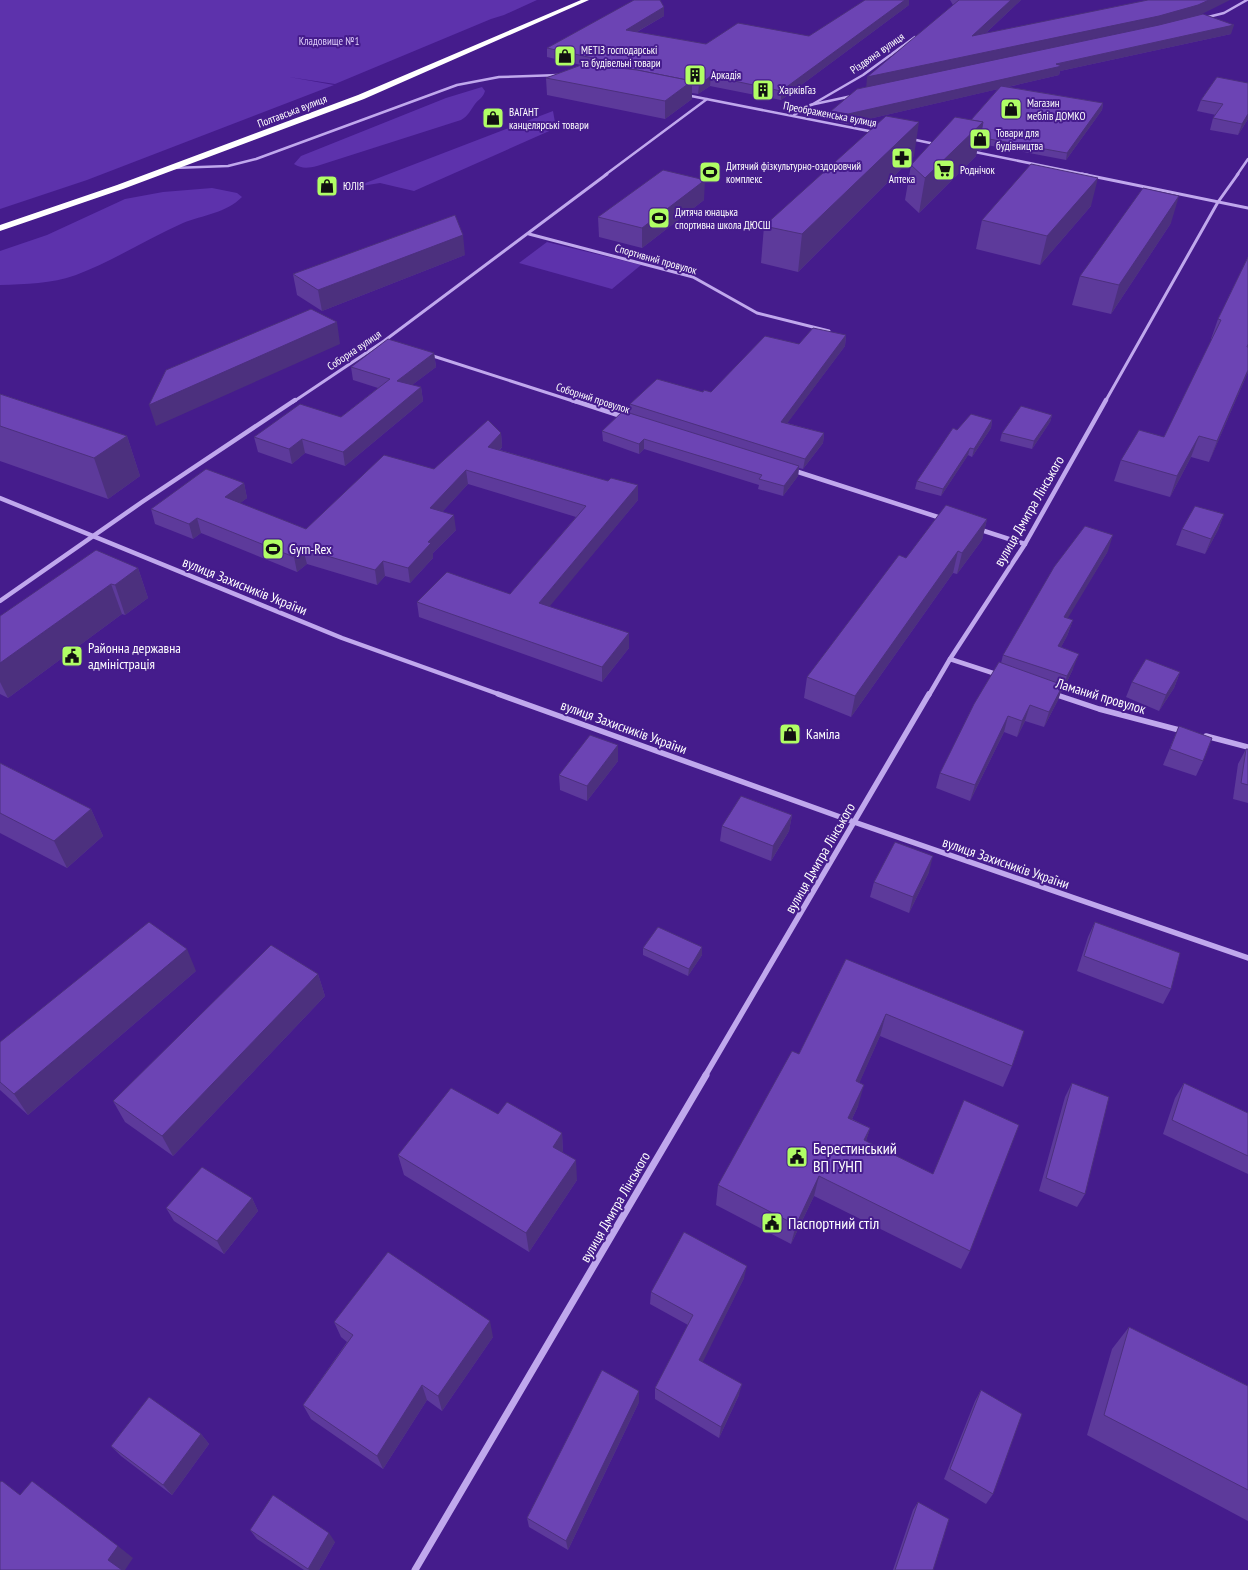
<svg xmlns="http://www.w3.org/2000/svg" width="1248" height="1570" viewBox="0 0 1248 1570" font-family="'PT Sans Narrow',sans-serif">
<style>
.green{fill:#5d32ac}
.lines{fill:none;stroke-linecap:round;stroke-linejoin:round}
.street-far4{stroke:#c0a8ed;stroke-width:2.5}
.street-far3{stroke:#c0a8ed;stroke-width:3}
.street-far2{stroke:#c0a8ed;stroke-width:4.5}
.street-far1{stroke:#c0a8ed;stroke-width:5.5}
.street{stroke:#c0a8ed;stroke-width:7}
.highway{fill:#fff;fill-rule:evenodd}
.wall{fill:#5d3a9b}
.shaded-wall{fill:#4c307e}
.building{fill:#6c44b4;stroke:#4c307e}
.labels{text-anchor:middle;stroke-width:4;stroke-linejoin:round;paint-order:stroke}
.far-park-label{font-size:11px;fill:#ddcdf9;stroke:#451c8c}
.far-poi-label{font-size:11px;fill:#fff;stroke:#451c8c;text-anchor:start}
.far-street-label{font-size:11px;fill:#fff;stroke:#451c8c}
.street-label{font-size:14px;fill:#fff;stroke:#451c8c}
.poi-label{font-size:14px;fill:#fff;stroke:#451c8c;text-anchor:start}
.near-poi-label{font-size:16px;fill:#fff;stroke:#451c8c;text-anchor:start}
</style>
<rect width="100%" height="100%" fill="#451c8c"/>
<g class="green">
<polygon points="0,0 537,0 504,15 491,19 335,84 289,77 334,85 87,180 0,209"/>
<path d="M482,87L485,91C483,98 479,99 475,104C470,111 469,115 461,120L317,166C308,168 302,169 294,164L301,156L446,98Z"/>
<polygon points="553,111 556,128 414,191 380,183 355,187"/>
<path d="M212,188L237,193L242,197C226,213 203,215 183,223C147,239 113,261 76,275C51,284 26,284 0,285V251L47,235L125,199L163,192Z"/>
<polygon points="547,242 641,265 612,289 519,263"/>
</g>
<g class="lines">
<g class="street-far4">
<polyline points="1204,18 1224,13 1247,0"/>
<polyline points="686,95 874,132"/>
<polyline points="810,105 852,96"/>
<polyline points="794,115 863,75 915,37"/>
<polyline points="911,139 935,144"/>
<polyline points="970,151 1088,175"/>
<polyline points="173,168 228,166 256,159 457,85 499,77 559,75"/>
<polyline points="605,175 707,99"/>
<polyline points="1237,175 1248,159"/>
</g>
<g class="street-far3">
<polyline points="1082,174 1248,208"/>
<polyline points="529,234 693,277 757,313 829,331"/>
<polyline points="430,355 576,402"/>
<polyline points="293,402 384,341 607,174"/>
<polyline points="1105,402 1218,202 1238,174"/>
</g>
<g class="street-far2">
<polyline points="572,400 624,417"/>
<polyline points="792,470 944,519"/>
<polyline points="0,498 342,638 501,695"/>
<polyline points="978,529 1025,544"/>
<polyline points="0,601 142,502 295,400"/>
<polyline points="950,659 999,675"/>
<polyline points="1054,694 1058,695"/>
<polyline points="929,695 950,659 1025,544 1106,400"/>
</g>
<g class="street-far1">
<polyline points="498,694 854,822 1248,958"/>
<polyline points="1054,694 1099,709 1183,731"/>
<polyline points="1206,736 1248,747"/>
<polyline points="705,1076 929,694"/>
</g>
<polyline class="street" points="415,1570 706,1075"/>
<polygon class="highway" points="581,0 589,0 364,99 123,189 0,231 0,225 117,185 358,95"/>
</g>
<g class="wall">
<polygon points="950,0 1021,0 986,33 1202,14 1231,34 1060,71 1059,75 1008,87 1103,103 1102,110 1066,160 987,145 981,151 977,150 976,156 919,213 905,200 911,165 971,120 998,89 847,124 830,120 831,111 866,87 953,5"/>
<polygon points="909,5 781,100 710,86 698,94 692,93 692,99 665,119 547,95 546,78 581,65 547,57 547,48 664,7 664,16 637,32 706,44 809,36"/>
<polygon points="1217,77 1248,119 1238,135 1210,130 1213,118 1216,115 1197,111 1201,100"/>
<polygon points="914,156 798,272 761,263 764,226"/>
<polygon points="704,200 642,248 599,237 598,217"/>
<polygon points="1091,206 1040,265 976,249 982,220"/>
<polygon points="1171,223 1111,314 1072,305 1080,276"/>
<polygon points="465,255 322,311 297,295 293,274"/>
<polygon points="1248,257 1248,372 1209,462 1191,457 1170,497 1114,481 1121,460 1164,437 1212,339 1211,339 1218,319"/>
<polygon points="846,335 845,346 787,423 824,433 823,443 803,469 799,468 798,476 783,496 758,489 759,485 644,449 639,454 603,441 602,431 630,413 630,404 703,392 711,392 799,344"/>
<polygon points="434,353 436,367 412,385 421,387 423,401 345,466 305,453 292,464 258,452 254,437 341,417 378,388 353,380 351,367"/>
<polygon points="0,394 127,436 140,476 108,499 0,461"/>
<polygon points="1052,415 1050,422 1032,449 1000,441 1002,433"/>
<polygon points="992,420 991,428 972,457 968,455 941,496 915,489 917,481"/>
<polygon points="501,433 502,447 500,450 608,481 638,485 638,500 549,606 629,648 602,682 419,617 417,602 510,594 576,517 468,484 442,512 456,530 433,553 433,558 410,583 385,576 377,585 307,564 297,572 201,533 193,539 155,524 151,509 244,483 247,498 240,503 306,529 434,469"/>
<polygon points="1224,514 1218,530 1205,554 1176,545 1182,529"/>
<polygon points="987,519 982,540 957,574 953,573 851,717 804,698 807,677 906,558"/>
<polygon points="1108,551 1067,618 1073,620 1067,636 1061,647 1073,669 1062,692 1061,691 1058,700 1044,727 1025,721 1017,737 1004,732 970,801 936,788 940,773 1001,663 1003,655"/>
<polygon points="138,568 148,598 125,615 122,614 8,698 0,694 0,616"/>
<polygon points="1180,672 1174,688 1159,711 1126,697 1132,682"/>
<polygon points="1179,726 1203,761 1196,776 1163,765"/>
<polygon points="618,745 618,761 587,801 560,790 559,775"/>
<polygon points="1246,749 1248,749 1248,803 1233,799 1238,764"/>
<polygon points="0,763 91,809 103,836 67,868 0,833"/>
<polygon points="792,815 789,831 771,861 720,841 722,826"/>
<polygon points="929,872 909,913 870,897 874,882"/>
<polygon points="1095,922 1171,989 1163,1004 1077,971 1088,937"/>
<polygon points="702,947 702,955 688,976 643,955 643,948"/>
<polygon points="846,959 1012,1066 1003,1087 880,1036 859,1083 858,1106 852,1119 870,1128 866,1141 970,1251 961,1269 814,1196 791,1244 716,1205 718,1185 799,1054"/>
<polygon points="196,971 28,1115 0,1090 0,1042"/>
<polygon points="318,974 325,996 173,1156 125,1122 113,1101"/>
<polygon points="1072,1083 1085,1194 1077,1207 1039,1191 1065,1097"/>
<polygon points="1184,1083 1248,1113 1248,1174 1163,1134 1175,1098"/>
<polygon points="498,1114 562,1133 563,1153 577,1180 529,1252 404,1175 398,1155"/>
<polygon points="252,1198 258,1211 224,1254 174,1221 166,1208"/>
<polygon points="744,1278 702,1362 739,1395 719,1438 655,1399 655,1388 688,1325 650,1304 651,1292"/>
<polygon points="334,1322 493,1337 442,1411 427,1400 383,1469 311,1419 303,1405 347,1342 341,1337"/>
<polygon points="1129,1327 1248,1386 1248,1521 1087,1435 1112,1349"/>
<polygon points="981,1390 993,1494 986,1504 944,1479 975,1401"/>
<polygon points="639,1402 568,1550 529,1527 527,1518"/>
<polygon points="201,1434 209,1444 172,1495 121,1456 111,1446"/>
<polygon points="918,1502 933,1570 893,1570 913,1510"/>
<polygon points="250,1530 335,1542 319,1570 304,1570 257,1539"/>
</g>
<g class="shaded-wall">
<polygon points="905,0 909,0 909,5 781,100 781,91"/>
<polygon points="1011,0 1021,0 970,48 972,36"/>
<polygon points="1209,0 1230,0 1194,18 866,90 867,77"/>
<polygon points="664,7 664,16 626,38 626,30"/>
<polygon points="1234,25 1231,34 1060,71 1059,75 847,124 848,114 1056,64"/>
<polygon points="711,76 710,86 698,94 699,85"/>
<polygon points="692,81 692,99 665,119 665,101"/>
<polygon points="1103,103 1102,110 1066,160 1067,153"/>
<polygon points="1248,114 1248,119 1238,135 1242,124"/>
<polygon points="919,122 914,156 798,272 802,234"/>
<polygon points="983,122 976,156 919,213 925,178"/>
<polygon points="989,139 987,145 981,151 983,144"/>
<polygon points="1098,178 1091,206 1040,265 1047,236"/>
<polygon points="705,180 704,200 642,248 642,228"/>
<polygon points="1179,196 1171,223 1111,314 1119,285"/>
<polygon points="463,235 465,255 322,311 318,290"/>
<polygon points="337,322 340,344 156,426 149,405"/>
<polygon points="846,335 845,346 780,433 781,422"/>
<polygon points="434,353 436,367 399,395 397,381"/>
<polygon points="1248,370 1248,372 1209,462 1217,441"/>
<polygon points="421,387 423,401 345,466 343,452"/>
<polygon points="1052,415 1050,422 1032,449 1034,441"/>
<polygon points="992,420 991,428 972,457 974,449"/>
<polygon points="501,433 502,447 489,461 488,447"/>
<polygon points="824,433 823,443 803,469 805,459"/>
<polygon points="127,436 140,476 108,499 94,458"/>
<polygon points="1199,436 1191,457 1170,497 1177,476"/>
<polygon points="302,439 305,453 292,464 289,449"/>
<polygon points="644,439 644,449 639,454 639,444"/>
<polygon points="970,448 968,455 941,496 943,489"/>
<polygon points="799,466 798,476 783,496 784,486"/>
<polygon points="466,470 468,484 432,523 430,508"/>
<polygon points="244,483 247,498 229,512 225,497"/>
<polygon points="638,485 638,500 540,618 539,603"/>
<polygon points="1224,514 1218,530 1205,554 1211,539"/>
<polygon points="454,515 456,530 433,553 433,558 410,583 408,568 428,542"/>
<polygon points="197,518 201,533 193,539 189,524"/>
<polygon points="987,519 982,540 957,574 962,553"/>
<polygon points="1113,535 1108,551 1059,633 1064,617"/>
<polygon points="303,549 307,564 297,572 294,557"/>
<polygon points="958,551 953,573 851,717 855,696"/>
<polygon points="383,561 385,576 377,585 375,570"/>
<polygon points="138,568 148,598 125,615 115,585"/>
<polygon points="111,584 122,614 8,698 0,682 0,663"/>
<polygon points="1073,620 1067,636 1053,662 1058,646"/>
<polygon points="629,633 629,648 602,682 602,667"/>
<polygon points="1079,654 1073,669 1062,692 1067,676"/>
<polygon points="1180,672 1174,688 1159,711 1166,695"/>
<polygon points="1063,685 1058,700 1044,727 1049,712"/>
<polygon points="1030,705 1025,721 1017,737 1022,721"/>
<polygon points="1008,716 1004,732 970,801 975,785"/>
<polygon points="618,745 618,761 587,801 587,786"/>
<polygon points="91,809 103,836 67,868 54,841"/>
<polygon points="792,815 789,831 771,861 773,846"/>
<polygon points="933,856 929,872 909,913 913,897"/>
<polygon points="702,947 702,955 688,976 689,969"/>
<polygon points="187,949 196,971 28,1115 14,1094"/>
<polygon points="318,974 325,996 173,1156 162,1136"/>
<polygon points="886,1014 880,1036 851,1102 856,1081"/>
<polygon points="864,1085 858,1106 843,1138 848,1118"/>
<polygon points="870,1128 864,1148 864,1140"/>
<polygon points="562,1133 563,1153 553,1147"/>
<polygon points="576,1160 577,1180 529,1252 526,1233"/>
<polygon points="819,1176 814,1196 791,1244 796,1225"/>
<polygon points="252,1198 258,1211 224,1254 217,1241"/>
<polygon points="747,1266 744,1278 698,1372 699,1360"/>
<polygon points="490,1321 493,1337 442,1411 438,1396"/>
<polygon points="742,1384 739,1395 719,1438 721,1427"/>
<polygon points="422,1385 427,1400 383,1469 377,1456"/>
<polygon points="639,1391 639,1402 568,1550 566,1541"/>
<polygon points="201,1434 209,1444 172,1495 163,1485"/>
<polygon points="329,1533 335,1542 319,1570 309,1570 308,1569"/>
<polygon points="118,1546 133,1558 125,1570 120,1570 108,1560"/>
</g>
<g class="building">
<polygon points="634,0 660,0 664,7 626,30 706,44 738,23 809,36 865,0 905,0 781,91 711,76 699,85 692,84 692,81 637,70 601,66 611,62 547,48"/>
<polygon points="959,0 1011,0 972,36 1148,0 1209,0 1198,5 1159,16 867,77"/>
<polygon points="1203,14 1234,25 1056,64 1062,66 848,114 831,111 857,89 1159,25"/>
<polygon points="584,64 637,70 692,81 665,101 546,78"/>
<polygon points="1217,77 1248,83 1248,114 1242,124 1213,118 1223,104 1201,100"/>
<polygon points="1001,86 1103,103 1067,153 989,139 983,144 979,144 983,122 971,120"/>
<polygon points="886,116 919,122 802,234 764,226"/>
<polygon points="955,117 983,122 925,178 911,165"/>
<polygon points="1031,164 1098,178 1047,236 982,220"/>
<polygon points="663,170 705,180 642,228 598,217"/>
<polygon points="1143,188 1179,196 1119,285 1080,276"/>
<polygon points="455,215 463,235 318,290 293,274"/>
<polygon points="1248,257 1248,344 1247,347 1248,347 1248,370 1217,441 1199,436 1177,476 1121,460 1139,430 1164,437 1221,320 1218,319"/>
<polygon points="311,309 337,322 149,405 166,370"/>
<polygon points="813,328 846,335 781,422 824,433 805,459 630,404 657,379 703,392 704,390 711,392 765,336 799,344"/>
<polygon points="388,339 434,353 397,381 421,387 343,452 302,439 289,449 254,437 300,404 341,417 390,379 351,367"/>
<polygon points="0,394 127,436 94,458 0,426"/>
<polygon points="1021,406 1052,415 1034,441 1002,433"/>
<polygon points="623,411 799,466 784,486 759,479 762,475 644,439 639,444 602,431"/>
<polygon points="971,414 992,420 974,449 970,448 943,489 917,481 953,428 957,430"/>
<polygon points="488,420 501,433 488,447 608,481 611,478 638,485 539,603 629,633 602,667 417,602 447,572 510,594 586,506 466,470 430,508 454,515 428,542 431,543 408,568 383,561 375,570 303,549 294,557 197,518 189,524 151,509 206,469 244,483 225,497 306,529 384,455 434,469"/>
<polygon points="946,505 987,519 962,553 958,551 855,696 807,677 899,555 906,558"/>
<polygon points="1195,506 1224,514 1211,539 1182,529"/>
<polygon points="1085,526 1113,535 1064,617 1073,620 1058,646 1079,654 1067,676 1003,655 1054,567"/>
<polygon points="96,550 138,568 115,585 111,584 0,663 0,616"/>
<polygon points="1146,659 1180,672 1166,695 1132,682"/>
<polygon points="999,662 1063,685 1049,712 1030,705 1022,721 1008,716 975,785 940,773 974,704"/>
<polygon points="1179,726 1212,738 1203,761 1170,749"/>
<polygon points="590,735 618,745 587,786 559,775"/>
<polygon points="1246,749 1248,749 1248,785 1241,783"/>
<polygon points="0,763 91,809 54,841 0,813"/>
<polygon points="741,796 792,815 773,846 722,826"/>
<polygon points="895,842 933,856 913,897 874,882"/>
<polygon points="149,922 187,949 14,1094 0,1082 0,1042"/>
<polygon points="1095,922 1180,953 1171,989 1084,956"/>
<polygon points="658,927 702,947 689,969 643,948"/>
<polygon points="271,945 318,974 162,1136 113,1101"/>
<polygon points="846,959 1024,1031 1012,1066 886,1014 856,1081 864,1085 848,1118 870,1128 864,1140 933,1174 964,1100 1019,1125 970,1251 819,1176 796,1225 718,1185 792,1051 799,1054"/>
<polygon points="1072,1083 1109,1097 1085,1194 1046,1178"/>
<polygon points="1184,1083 1248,1113 1248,1156 1172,1120"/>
<polygon points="451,1088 498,1114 507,1102 562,1133 553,1147 576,1160 526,1233 398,1155"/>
<polygon points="202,1167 252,1198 217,1241 166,1208"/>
<polygon points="684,1232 747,1266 699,1360 742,1384 721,1427 655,1388 693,1315 651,1292"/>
<polygon points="388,1252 490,1321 438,1396 422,1385 377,1456 303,1405 353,1335 334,1322"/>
<polygon points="1129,1327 1248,1386 1248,1490 1104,1415"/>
<polygon points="602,1370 639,1391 566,1541 527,1518"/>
<polygon points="981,1390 1022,1414 993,1494 950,1469"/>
<polygon points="149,1397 201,1434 163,1485 111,1446"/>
<polygon points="2,1481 20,1495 32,1481 118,1546 108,1560 122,1570 0,1570 0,1482"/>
<polygon points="273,1495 329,1533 308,1569 250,1530"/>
<polygon points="918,1502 949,1519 933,1570 895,1570"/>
</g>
<defs>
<g id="shop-square" transform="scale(1.125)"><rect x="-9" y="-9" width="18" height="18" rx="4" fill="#b0fe65" stroke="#451c8c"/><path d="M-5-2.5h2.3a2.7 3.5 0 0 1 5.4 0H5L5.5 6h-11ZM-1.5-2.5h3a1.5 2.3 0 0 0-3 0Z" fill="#111"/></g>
<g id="building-square" transform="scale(1.125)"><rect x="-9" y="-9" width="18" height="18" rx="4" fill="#b0fe65" stroke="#451c8c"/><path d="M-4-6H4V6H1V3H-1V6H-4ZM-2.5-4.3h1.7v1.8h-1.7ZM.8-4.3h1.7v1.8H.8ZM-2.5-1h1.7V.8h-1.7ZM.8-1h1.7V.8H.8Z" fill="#111"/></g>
<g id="pharmacy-square" transform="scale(1.125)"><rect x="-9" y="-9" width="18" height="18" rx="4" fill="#b0fe65" stroke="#451c8c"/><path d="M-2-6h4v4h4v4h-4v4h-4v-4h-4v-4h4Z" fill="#111"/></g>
<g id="supermarket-square" transform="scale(1.125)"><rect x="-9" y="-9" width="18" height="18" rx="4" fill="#b0fe65" stroke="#451c8c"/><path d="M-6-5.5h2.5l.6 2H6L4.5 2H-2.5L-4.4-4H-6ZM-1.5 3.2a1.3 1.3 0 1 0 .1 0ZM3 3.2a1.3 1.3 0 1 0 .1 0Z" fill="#111"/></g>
<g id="stadium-square" transform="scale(1.125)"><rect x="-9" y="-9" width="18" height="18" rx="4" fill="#b0fe65" stroke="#451c8c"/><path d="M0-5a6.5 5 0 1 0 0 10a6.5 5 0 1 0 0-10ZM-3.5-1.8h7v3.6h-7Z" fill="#111"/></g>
<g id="civic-square" transform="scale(1.125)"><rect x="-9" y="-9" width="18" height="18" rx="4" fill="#b0fe65" stroke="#451c8c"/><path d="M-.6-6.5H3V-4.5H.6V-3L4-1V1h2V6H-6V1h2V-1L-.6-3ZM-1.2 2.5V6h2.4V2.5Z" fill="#111"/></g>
</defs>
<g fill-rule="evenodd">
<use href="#shop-square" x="565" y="56"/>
<use href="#building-square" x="695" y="75"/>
<use href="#building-square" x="763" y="90"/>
<use href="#shop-square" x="1011" y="109"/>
<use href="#shop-square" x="493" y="118"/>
<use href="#shop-square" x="980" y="139"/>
<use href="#pharmacy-square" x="902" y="158"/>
<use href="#supermarket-square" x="944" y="170"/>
<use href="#stadium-square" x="710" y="172"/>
<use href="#shop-square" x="327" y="186"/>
<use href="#stadium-square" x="659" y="218"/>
<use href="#stadium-square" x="273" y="549"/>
<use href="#civic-square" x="72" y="656"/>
<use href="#shop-square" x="790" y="734"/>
<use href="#civic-square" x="797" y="1157"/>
<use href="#civic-square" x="772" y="1223"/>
</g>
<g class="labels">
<g class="far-park-label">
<text x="329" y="45">Кладовище №1</text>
</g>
<g class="far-poi-label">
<text x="581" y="54">МЕТІЗ господарські<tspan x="581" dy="13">та будівельні товари</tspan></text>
<text x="711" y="79">Аркадія</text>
<text x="779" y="94">ХарківГаз</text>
<text x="1027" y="107">Магазин<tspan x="1027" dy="13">меблів ДОМКО</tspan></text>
<text x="509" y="116">ВАГАНТ<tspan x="509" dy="13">канцелярські товари</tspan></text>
<text x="996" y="137">Товари для<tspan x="996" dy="13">будівництва</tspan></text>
<text x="726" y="170">Дитячий фізкультурно-оздоровчий<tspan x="726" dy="13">комплекс</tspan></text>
<text x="960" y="174">Роднічок</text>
<text x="902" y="183" text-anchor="middle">Аптека</text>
<text x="343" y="190">ЮЛІЯ</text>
<text x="675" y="216">Дитяча юнацька<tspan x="675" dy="13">спортивна школа ДЮСШ</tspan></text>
</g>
<g class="far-street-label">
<text transform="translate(877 53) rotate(-35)" y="4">Різдвяна вулиця</text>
<text transform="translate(292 111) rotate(-21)" y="4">Полтавська вулиця</text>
<text transform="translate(830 114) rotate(11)" y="4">Преображенська вулиця</text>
<text transform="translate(656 259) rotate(16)" y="4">Спортивний провулок</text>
<text transform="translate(354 350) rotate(-34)" y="4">Соборна вулиця</text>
<text transform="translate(593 398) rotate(18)" y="4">Соборний провулок</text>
</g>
<g class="street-label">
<text transform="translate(1029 511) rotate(-60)" y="5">вулиця Дмитра Лінського</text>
<text transform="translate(245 586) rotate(22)" y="5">вулиця Захисників України</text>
<text transform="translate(1101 696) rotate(17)" y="5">Ламаний провулок</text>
<text transform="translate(624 727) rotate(20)" y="5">вулиця Захисників України</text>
<text transform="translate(820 858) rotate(-60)" y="5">вулиця Дмитра Лінського</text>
<text transform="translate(1006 863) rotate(19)" y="5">вулиця Захисників України</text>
<text transform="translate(615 1207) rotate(-60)" y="5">вулиця Дмитра Лінського</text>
</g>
<g class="poi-label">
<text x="289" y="554">Gym-Rex</text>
<text x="88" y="653">Районна державна<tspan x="88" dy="16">адміністрація</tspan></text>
<text x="806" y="739">Каміла</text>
</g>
<g class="near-poi-label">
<text x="813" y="1154">Берестинський<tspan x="813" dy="18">ВП ГУНП</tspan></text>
<text x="788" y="1229">Паспортний стіл</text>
</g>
</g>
</svg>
